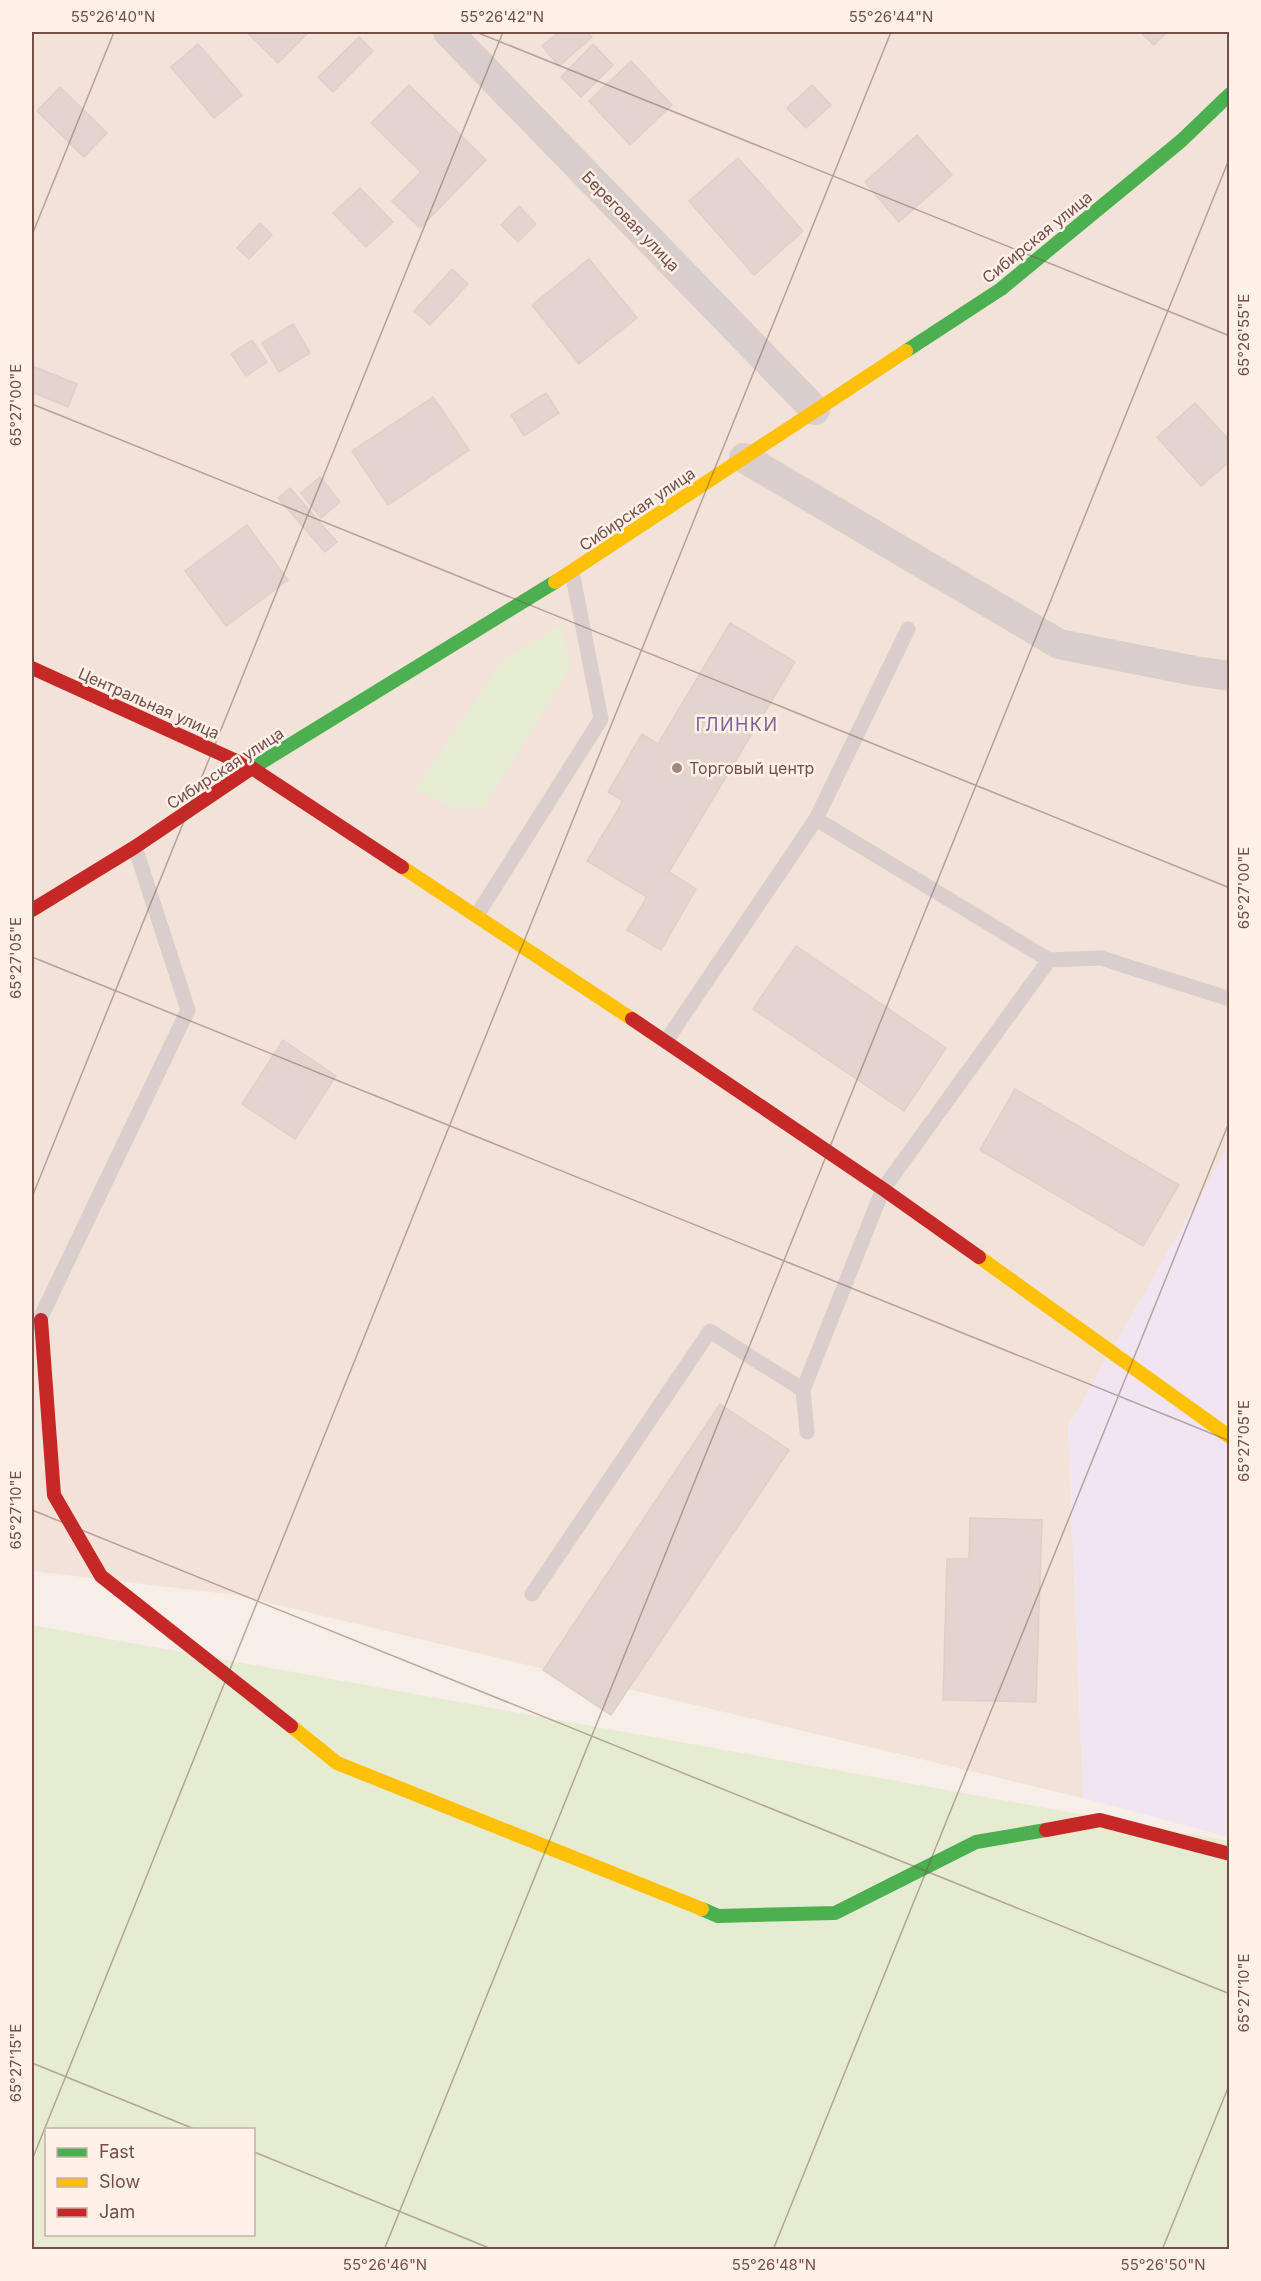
<svg xmlns="http://www.w3.org/2000/svg" width="1261" height="2281" viewBox="0 0 1261 2281" font-family="Inter,sans-serif">
<style>
.residential{fill:#f2e2d7}
.education{fill:#f0e5f1}
.green{fill:#e6ecd2;fill-rule:evenodd}
.building{fill:#e3d4cf;stroke:#dfcfc9;stroke-width:1.5}
.lines{fill:none;stroke-linecap:round;stroke-linejoin:round}
.lane{stroke:#d9cecc;stroke-width:15}
.street{stroke:#d9cecc;stroke-width:30}
.fast{stroke:#4caf50;stroke-width:14}
.slow{stroke:#ffc107;stroke-width:14}
.jam{stroke:#c62828;stroke-width:14}
.ticks{fill:none;stroke:#744f48;stroke-width:1.5;stroke-opacity:0.45}
.poi-dot{fill:#a28780;stroke:#fff1e8;stroke-width:2}
.labels{text-anchor:middle;stroke-width:5;stroke-linejoin:round;paint-order:stroke}
.street-label{font-size:16px;fill:#744f48;stroke:#fff1e8}
.poi-label{font-size:16px;fill:#744f48;stroke:#fff1e8;text-anchor:start}
.neighbourhood-label{font-size:18px;letter-spacing:1.5px;fill:#7c6398;stroke:#fff1e8}
.neatline{fill:none;stroke:#744f48;stroke-width:2}
.ticks-label{font-size:15px;text-anchor:middle;fill:#744f48}
</style>
<rect width="100%" height="100%" fill="#f7eee7"/>
<polygon class="residential" points="32,32 1229,32 1229,1146 1068,1426 1083,1798 236,1595 32,1571"/>
<polygon class="education" points="1229,1145 1229,1837 1083,1798 1068,1426"/>
<g class="green">
<polygon points="561,624 571,667 483,809 453,808 416,789 502,661"/>
<path d="M32,1625L1229,1841V2249H32ZM46,2130H254V2234H46Z"/>
</g>
<g class="building">
<polygon points="247,32 309,32 278,63"/>
<polygon points="559,32 587,32 592,37 559,66 542,46"/>
<polygon points="1140,32 1167,32 1154,45"/>
<polygon points="359,37 373,51 333,92 318,77"/>
<polygon points="198,44 242,95 214,118 171,67"/>
<polygon points="593,44 613,65 581,97 561,77"/>
<polygon points="631,61 672,105 630,145 589,101"/>
<polygon points="409,85 486,160 420,228 392,201 421,172 371,123"/>
<polygon points="812,85 831,105 806,128 787,108"/>
<polygon points="60,87 107,133 84,157 37,111"/>
<polygon points="917,135 952,175 899,222 865,182"/>
<polygon points="738,158 803,231 754,275 689,201"/>
<polygon points="360,188 393,222 366,247 333,213"/>
<polygon points="519,206 536,224 518,242 501,225"/>
<polygon points="260,223 272,235 249,259 237,248"/>
<polygon points="589,259 637,318 579,364 532,305"/>
<polygon points="452,269 468,284 430,325 414,311"/>
<polygon points="293,324 310,353 279,372 262,343"/>
<polygon points="252,340 267,362 246,376 231,354"/>
<polygon points="32,366 77,384 68,407 32,392"/>
<polygon points="546,393 559,413 524,436 511,415"/>
<polygon points="433,397 469,450 388,505 352,451"/>
<polygon points="1195,403 1230,441 1230,461 1201,486 1157,437"/>
<polygon points="320,477 340,502 321,518 301,493"/>
<polygon points="290,488 337,542 325,552 278,498"/>
<polygon points="247,525 288,580 226,626 185,571"/>
<polygon points="730,623 795,662 669,872 696,889 661,950 627,930 647,897 587,861 623,801 608,792 642,734 658,744"/>
<polygon points="796,946 946,1048 904,1111 753,1009"/>
<polygon points="283,1040 336,1076 295,1139 242,1104"/>
<polygon points="1015,1089 1179,1185 1143,1246 980,1150"/>
<polygon points="720,1404 789,1450 611,1715 543,1670"/>
<polygon points="970,1518 1042,1520 1036,1702 943,1700 947,1559 969,1559"/>
</g>
<g class="lines">
<g class="lane">
<polyline points="816,819 1049,960 1101,958 1230,999"/>
<polyline points="477,915 601,719 572,572"/>
<polyline points="666,1041 816,819 908,629"/>
<polyline points="38,1323 188,1010 135,847"/>
<polyline points="803,1390 807,1432"/>
<polyline points="532,1594 710,1331 803,1390 883,1189 1049,960"/>
</g>
<g class="street">
<polyline points="448,32 815,410"/>
<polyline points="744,458 1059,644 1195,671 1230,676"/>
</g>
<g class="fast">
<polyline points="906,351 1001,289 1181,141 1230,94"/>
<polyline points="249,770 555,582"/>
<polyline points="702,1909 718,1916 835,1913 976,1842 1046,1830"/>
</g>
<g class="slow">
<polyline points="555,582 906,351"/>
<polyline points="402,867 632,1019"/>
<polyline points="979,1257 1230,1437"/>
<polyline points="291,1726 337,1763 702,1909"/>
</g>
<g class="jam">
<polyline points="32,668 252,768 402,867"/>
<polyline points="32,910 135,847 249,770"/>
<polyline points="632,1019 883,1189 979,1257"/>
<polyline points="41,1320 54,1495 101,1576 291,1726"/>
<polyline points="1046,1830 1100,1820 1230,1854"/>
</g>
</g>
<path class="ticks" d="M476,32L1230,336M32,235L114,32M32,404L1230,888M32,957L1230,1441M32,1197L503,32M32,1510L1230,1994M32,2063L197,2130M254,2152L494,2250M32,2160L891,32M384,2250L1230,157M773,2250L1230,1120M1162,2250L1230,2083"/>
<circle class="poi-dot" cx="677" cy="768" r="6"/>
<g class="labels">
<g class="street-label">
<text transform="translate(631 221) rotate(46)" y="6">Береговая улица</text>
<text transform="translate(1037 237) rotate(-39)" y="6">Сибирская улица</text>
<text transform="translate(637 509) rotate(-34)" y="6">Сибирская улица</text>
<text transform="translate(149 703) rotate(24)" y="6">Центральная улица</text>
<text transform="translate(225 768) rotate(-33)" y="6">Сибирская улица</text>
</g>
<g class="poi-label">
<text x="689" y="774">Торговый центр</text>
</g>
<g class="neighbourhood-label">
<text x="737" y="731">ГЛИНКИ</text>
</g>
</g>
<rect width="1261" height="2281" fill="none" stroke="#fff1e8" stroke-width="66"/>
<rect x="45" y="2128" width="210" height="108" fill="#fff1e8" stroke="#c7b0a8" stroke-width="1.5"/>
<rect x="57" y="2148" width="30" height="9" fill="#4caf50" stroke="#c7b0a8" stroke-width="1.5"/>
<text x="99" y="2158" font-size="18" fill="#744f48">Fast</text>
<rect x="57" y="2178" width="30" height="9" fill="#ffc107" stroke="#c7b0a8" stroke-width="1.5"/>
<text x="99" y="2188" font-size="18" fill="#744f48">Slow</text>
<rect x="57" y="2208" width="30" height="9" fill="#c62828" stroke="#c7b0a8" stroke-width="1.5"/>
<text x="99" y="2218" font-size="18" fill="#744f48">Jam</text>
<rect x="33" y="33" width="1195" height="2215" class="neatline"/>
<g class="ticks-label">
<text x="113" y="22">55°26'40"N</text>
<text x="502" y="22">55°26'42"N</text>
<text x="891" y="22">55°26'44"N</text>
<text transform="translate(1244 335) rotate(-90)" y="5">65°26'55"E</text>
<text transform="translate(16 405) rotate(-90)" y="5">65°27'00"E</text>
<text transform="translate(1244 888) rotate(-90)" y="5">65°27'00"E</text>
<text transform="translate(16 958) rotate(-90)" y="5">65°27'05"E</text>
<text transform="translate(1244 1441) rotate(-90)" y="5">65°27'05"E</text>
<text transform="translate(16 1510) rotate(-90)" y="5">65°27'10"E</text>
<text transform="translate(1244 1993) rotate(-90)" y="5">65°27'10"E</text>
<text transform="translate(16 2063) rotate(-90)" y="5">65°27'15"E</text>
<text x="385" y="2270">55°26'46"N</text>
<text x="774" y="2270">55°26'48"N</text>
<text x="1163" y="2270">55°26'50"N</text>
</g>
</svg>
